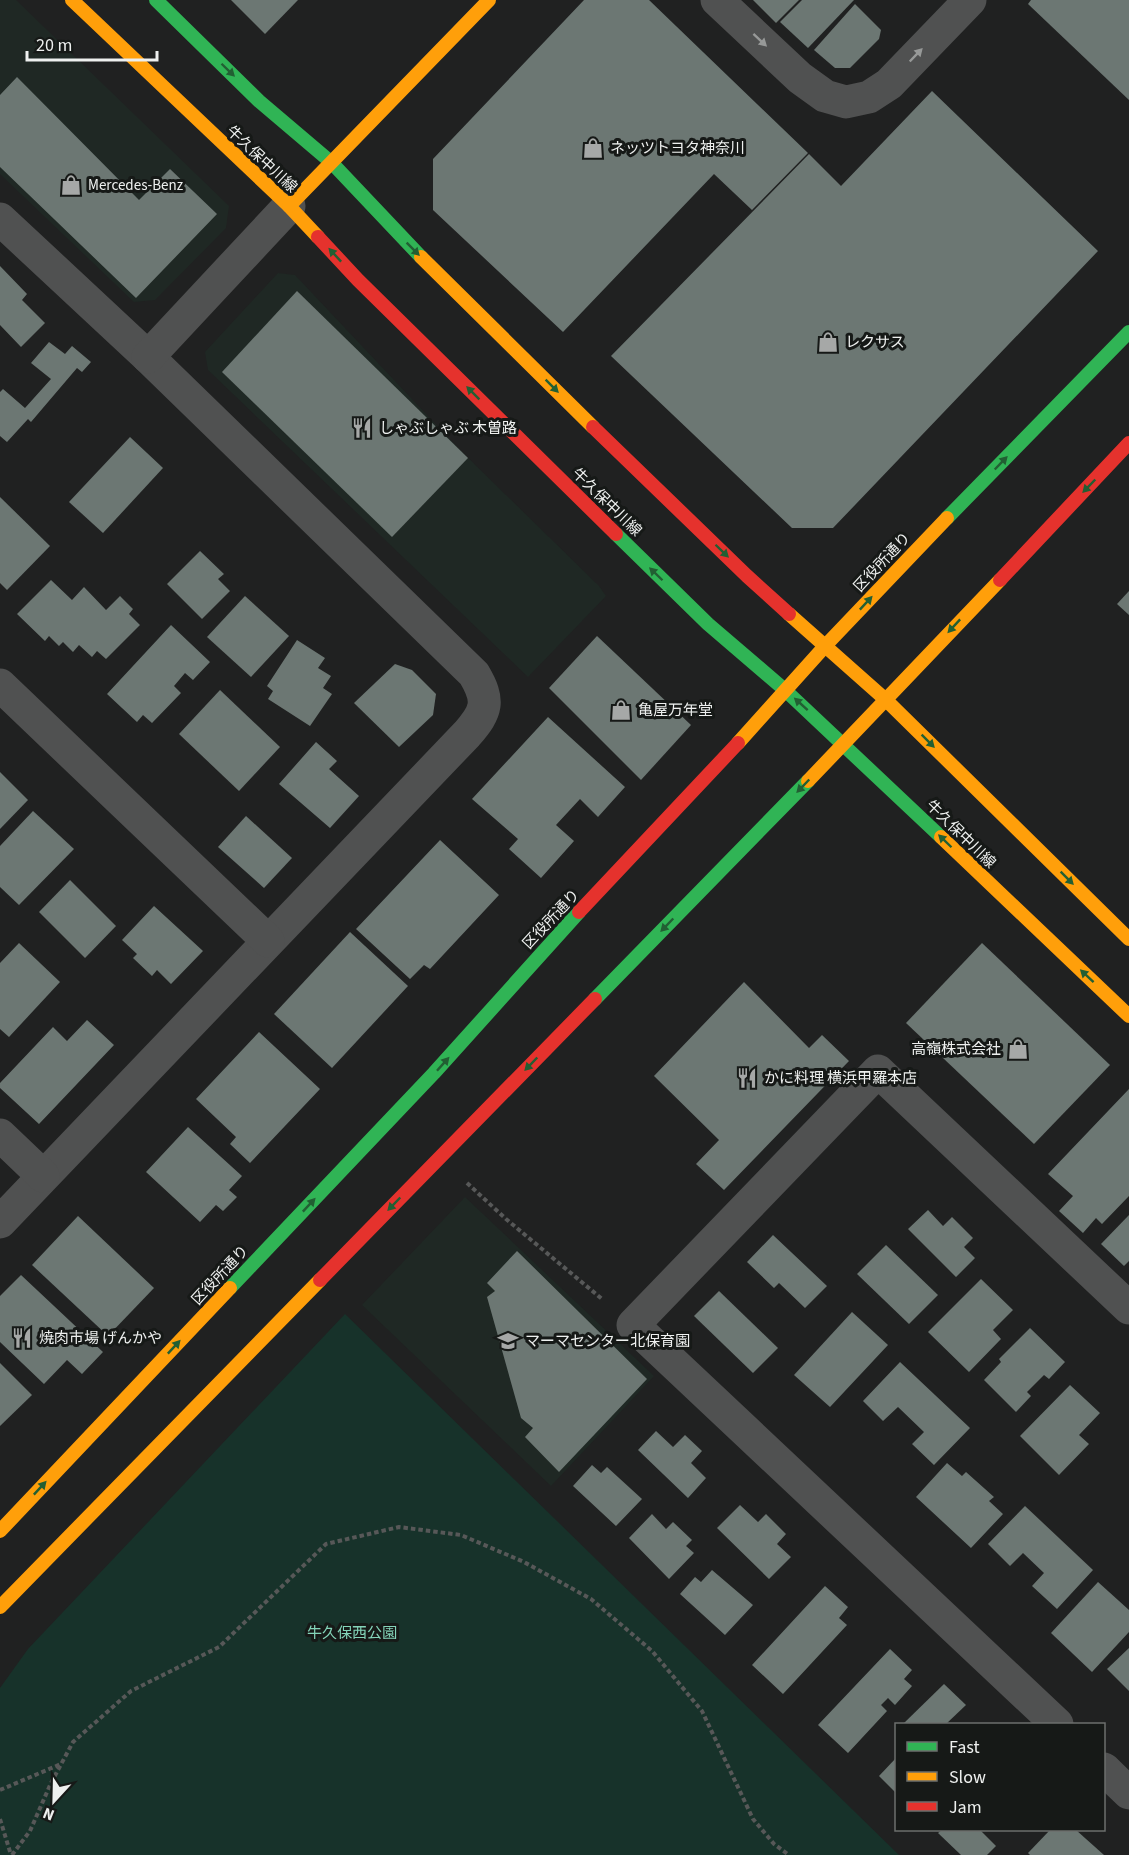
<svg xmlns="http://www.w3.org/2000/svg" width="1129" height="1855" viewBox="0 0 1129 1855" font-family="'Source Sans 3','Noto Sans JP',sans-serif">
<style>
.built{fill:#1f2824}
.green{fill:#17322a}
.building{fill:#6c7773}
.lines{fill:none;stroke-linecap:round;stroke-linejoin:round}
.path{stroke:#575858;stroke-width:4;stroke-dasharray:4.5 3;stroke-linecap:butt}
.street{stroke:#505151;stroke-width:33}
.fast{stroke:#30b455;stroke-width:14}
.slow{stroke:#ff9f0a;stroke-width:14}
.jam{stroke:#e5322d;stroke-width:14}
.oneway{fill:#979998}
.oneway2{fill:#225f33}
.labels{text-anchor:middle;stroke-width:6;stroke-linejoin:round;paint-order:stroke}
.poi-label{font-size:15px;fill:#eef0ef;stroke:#161917;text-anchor:start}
.street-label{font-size:15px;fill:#eef0ef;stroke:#161917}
.park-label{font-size:15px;fill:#84d4b9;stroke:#161917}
</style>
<rect width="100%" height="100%" fill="#202121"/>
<g class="built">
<polygon points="0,0 16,0 229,206 226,228 155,300 134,302 0,174"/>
<polygon points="278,273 295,275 459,449 599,586 606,596 528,677 208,370 205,352"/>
<polygon points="465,1197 654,1376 551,1486 362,1305"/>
</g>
<polygon class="green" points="345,1314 899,1855 0,1855 0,1688 28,1649"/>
<g class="building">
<polygon points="231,0 298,0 265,34"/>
<polygon points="584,0 649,0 808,153 752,210 714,174 563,332 433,210 433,159"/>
<polygon points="753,0 799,0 776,23"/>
<polygon points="802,0 854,0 808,48 780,22"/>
<polygon points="1031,0 1129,0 1129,100 1028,4"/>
<polygon points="855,4 881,30 879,39 850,68 835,68 814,50"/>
<polygon points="17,77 139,200 170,169 217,214 136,298 0,167 0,95"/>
<polygon points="932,91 1098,251 833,528 792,528 611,356 809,154 841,186"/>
<polygon points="0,266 27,294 22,300 45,323 21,347 0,325"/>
<polygon points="297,291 468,458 392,537 222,372"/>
<polygon points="49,342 65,354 72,346 91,362 82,372 77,368 31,422 28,419 7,442 0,436 0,392 3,389 25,408 51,379 31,363"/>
<polygon points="130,437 163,468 103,533 69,502"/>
<polygon points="0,497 50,546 7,590 0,583"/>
<polygon points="200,551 224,574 218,579 230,591 202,619 167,584"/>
<polygon points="51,580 72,600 84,587 106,610 120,596 133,609 129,614 140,625 106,659 97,651 92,657 79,645 73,652 63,642 59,646 49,636 45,641 17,614"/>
<polygon points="1129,591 1129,615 1117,604"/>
<polygon points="245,596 289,636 251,677 207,637"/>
<polygon points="171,625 210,662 193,680 185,673 174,686 181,693 152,723 143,715 137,722 107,694"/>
<polygon points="597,636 691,725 641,780 549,688"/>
<polygon points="297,640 325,658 318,668 331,676 323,688 332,694 310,726 268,699 273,691 267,686"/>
<polygon points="395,664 412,670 436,694 433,715 399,747 354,703"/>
<polygon points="220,690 280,747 239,791 179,734"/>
<polygon points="548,717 625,787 598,817 580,799 556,825 574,841 541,878 509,849 518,839 472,799"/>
<polygon points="316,742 337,761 329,769 359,796 330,828 279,784"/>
<polygon points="0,772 28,800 0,829"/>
<polygon points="33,811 74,849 19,905 0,887 0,846"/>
<polygon points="246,816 292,858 264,888 218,847"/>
<polygon points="440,840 499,895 430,969 424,965 410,979 356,929"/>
<polygon points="70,880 116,926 85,958 39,912"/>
<polygon points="154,906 203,951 171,984 157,970 152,976 133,958 137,954 122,940"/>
<polygon points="350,932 408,986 332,1068 274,1014"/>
<polygon points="19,943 60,982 9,1037 0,1029 0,963"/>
<polygon points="982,943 1110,1065 1034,1144 906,1023"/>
<polygon points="744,982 809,1048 822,1035 849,1061 724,1190 696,1164 719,1140 654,1076"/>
<polygon points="87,1020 114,1045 39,1124 0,1088 0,1083 53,1027 67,1041"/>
<polygon points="259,1032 320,1089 250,1163 230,1144 236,1137 196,1099"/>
<polygon points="1129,1089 1129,1196 1102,1224 1096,1218 1083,1233 1059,1211 1073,1196 1048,1174"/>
<polygon points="188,1127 242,1176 229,1190 237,1197 223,1211 216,1205 200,1222 146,1172"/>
<polygon points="928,1210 943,1226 952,1217 973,1238 964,1247 975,1258 956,1277 908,1229"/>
<polygon points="1129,1215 1129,1261 1124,1266 1101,1244"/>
<polygon points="78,1216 154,1288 108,1336 32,1265"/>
<polygon points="773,1235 827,1286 805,1308 779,1283 774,1288 747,1262"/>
<polygon points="886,1245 938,1295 909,1324 857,1274"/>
<polygon points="517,1251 647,1379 559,1472 525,1437 533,1428 521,1418 487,1297 495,1291 487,1283"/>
<polygon points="21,1275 103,1352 82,1374 67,1360 44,1384 0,1342 0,1296"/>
<polygon points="981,1279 1013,1310 993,1330 1001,1339 969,1372 928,1332"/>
<polygon points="719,1291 778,1348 753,1373 694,1316"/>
<polygon points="852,1312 888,1345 830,1407 794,1375"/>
<polygon points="1030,1328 1065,1362 1049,1379 1044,1375 1027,1392 1031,1396 1016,1412 984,1380 1001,1362 999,1359"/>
<polygon points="900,1362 970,1428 934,1465 912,1444 924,1432 898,1407 883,1421 863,1401"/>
<polygon points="0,1363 32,1395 0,1426"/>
<polygon points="1070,1385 1100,1413 1079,1435 1089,1444 1059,1475 1020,1436"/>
<polygon points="656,1431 673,1447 685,1435 702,1451 691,1463 706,1478 688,1498 638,1450"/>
<polygon points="947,1463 962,1476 966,1472 994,1497 989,1501 1003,1514 971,1548 916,1497"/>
<polygon points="592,1465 601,1473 607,1467 642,1499 616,1526 573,1486"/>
<polygon points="740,1505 758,1522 766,1514 786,1534 777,1544 791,1557 769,1579 717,1528"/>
<polygon points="1025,1506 1093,1570 1057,1609 1032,1586 1044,1573 1023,1553 1010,1566 988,1544"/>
<polygon points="652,1514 666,1529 673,1522 692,1540 686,1546 694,1553 669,1579 629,1538"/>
<polygon points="712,1570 753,1605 725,1635 680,1594 695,1577 701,1582"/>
<polygon points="1098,1582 1129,1610 1129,1632 1092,1672 1051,1633"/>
<polygon points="825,1586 848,1607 839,1618 847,1625 783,1694 752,1665"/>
<polygon points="1129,1648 1129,1691 1107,1669"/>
<polygon points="890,1649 912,1670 904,1679 912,1686 895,1705 888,1698 881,1705 887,1711 848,1753 818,1725"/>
<polygon points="944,1684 966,1705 946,1724 903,1724"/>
<polygon points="896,1758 896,1793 879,1776"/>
<polygon points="942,1830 980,1830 996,1846 987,1855 961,1855 938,1833"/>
<polygon points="1050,1830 1076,1830 1104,1855 1030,1855 1028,1853"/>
</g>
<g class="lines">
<g class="path">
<polyline points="467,1183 506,1219 602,1299"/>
<polyline points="0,1790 61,1764"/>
<polyline points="0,1819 11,1855"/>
<polyline points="12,1855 30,1831 51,1783 73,1742 131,1691 219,1647 326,1544 399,1527 461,1535 524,1562 591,1599 652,1651 702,1711 753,1819 774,1844 789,1855"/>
</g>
<g class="street">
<polyline points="717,0 800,78 825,96 846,102 869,97 889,84 970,0"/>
<path d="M0,219L148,357L474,674C490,701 487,711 467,734L0,1222"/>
<polyline points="148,357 289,206"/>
<polyline points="0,685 268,941"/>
<polyline points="0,1135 43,1176"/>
<polyline points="1057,1724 633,1325 878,1071 1129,1308"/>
<polyline points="1104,1769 1129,1793"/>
</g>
<g class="fast">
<polyline points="156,0 259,101 332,163 421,257"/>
<polyline points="947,518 1129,332"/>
<polyline points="616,534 708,624 785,690 941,837"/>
<polyline points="595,999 808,781"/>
<polyline points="230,1288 434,1073 579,912"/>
</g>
<g class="slow">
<polyline points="72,0 289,206 318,237"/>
<polyline points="289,206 489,0"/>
<polyline points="421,257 593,427"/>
<polyline points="789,614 886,700 1129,939"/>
<polyline points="738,743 826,645 947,518"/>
<polyline points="808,781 1000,580"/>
<polyline points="941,837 1129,1016"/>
<polyline points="0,1531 230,1288"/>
<polyline points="0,1607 320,1280"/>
</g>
<g class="jam">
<polyline points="318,237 358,280 616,534"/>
<polyline points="593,427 747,576 789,614"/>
<polyline points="1000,580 1129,443"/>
<polyline points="579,912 738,743"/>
<polyline points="320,1280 595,999"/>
</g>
</g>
<defs><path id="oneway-solid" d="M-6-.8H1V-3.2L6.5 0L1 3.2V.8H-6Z" transform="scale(1.5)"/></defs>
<g class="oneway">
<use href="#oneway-solid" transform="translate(760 40) rotate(43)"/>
<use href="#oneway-solid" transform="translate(916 55) rotate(-46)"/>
</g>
<g class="oneway2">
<use href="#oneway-solid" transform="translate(228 70) rotate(44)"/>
<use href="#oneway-solid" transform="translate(413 249) rotate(45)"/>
<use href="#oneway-solid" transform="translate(335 255) rotate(-133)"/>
<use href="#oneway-solid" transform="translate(552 386) rotate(45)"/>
<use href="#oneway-solid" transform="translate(473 393) rotate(-135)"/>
<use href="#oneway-solid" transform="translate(1001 463) rotate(-46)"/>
<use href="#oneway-solid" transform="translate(1089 486) rotate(134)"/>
<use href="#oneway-solid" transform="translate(722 551) rotate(44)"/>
<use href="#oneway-solid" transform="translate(656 574) rotate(-136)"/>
<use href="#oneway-solid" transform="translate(866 603) rotate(-47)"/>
<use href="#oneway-solid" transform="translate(954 626) rotate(133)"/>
<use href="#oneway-solid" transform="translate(801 704) rotate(-138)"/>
<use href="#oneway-solid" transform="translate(928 741) rotate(45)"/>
<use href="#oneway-solid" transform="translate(803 786) rotate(134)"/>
<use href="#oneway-solid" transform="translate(945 841) rotate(-136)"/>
<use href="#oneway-solid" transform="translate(1067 878) rotate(45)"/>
<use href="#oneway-solid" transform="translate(667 925) rotate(134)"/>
<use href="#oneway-solid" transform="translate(1087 976) rotate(-137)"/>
<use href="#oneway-solid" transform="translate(443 1064) rotate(-48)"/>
<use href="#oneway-solid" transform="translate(531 1064) rotate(134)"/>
<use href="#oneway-solid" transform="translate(394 1204) rotate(134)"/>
<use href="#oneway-solid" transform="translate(309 1205) rotate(-47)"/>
<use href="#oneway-solid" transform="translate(174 1347) rotate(-47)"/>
<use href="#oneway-solid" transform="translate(40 1488) rotate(-47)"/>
</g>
<defs>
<g id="shop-bare" transform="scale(1.62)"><path d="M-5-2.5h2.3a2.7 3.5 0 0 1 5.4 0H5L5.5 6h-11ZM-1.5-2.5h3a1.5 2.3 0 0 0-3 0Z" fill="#a6a8a7" stroke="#161917" stroke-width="2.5" paint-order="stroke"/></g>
<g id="restaurant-bare" transform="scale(1.62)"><path d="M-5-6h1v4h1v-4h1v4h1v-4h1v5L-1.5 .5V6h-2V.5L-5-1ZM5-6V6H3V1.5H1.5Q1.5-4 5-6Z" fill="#a6a8a7" stroke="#161917" stroke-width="2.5" paint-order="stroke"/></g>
<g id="school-bare" transform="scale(1.62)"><path d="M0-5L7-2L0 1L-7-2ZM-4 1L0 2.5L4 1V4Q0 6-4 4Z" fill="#a6a8a7" stroke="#161917" stroke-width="2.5" paint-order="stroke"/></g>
</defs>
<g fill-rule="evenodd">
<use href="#shop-bare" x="593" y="148"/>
<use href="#shop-bare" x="71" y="185"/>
<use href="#shop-bare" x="828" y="342"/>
<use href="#restaurant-bare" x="362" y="428"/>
<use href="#shop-bare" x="621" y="710"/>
<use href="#shop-bare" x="1018" y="1049"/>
<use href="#restaurant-bare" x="747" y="1078"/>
<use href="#restaurant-bare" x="22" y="1338"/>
<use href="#school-bare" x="508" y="1341"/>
</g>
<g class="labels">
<g class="poi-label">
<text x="610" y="153">ネッツトヨタ神奈川</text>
<text x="88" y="190">Mercedes-Benz</text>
<text x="845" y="347">レクサス</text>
<text x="379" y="433">しゃぶしゃぶ 木曽路</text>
<text x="638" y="715">亀屋万年堂</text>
<text x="1001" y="1054" text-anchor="end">高嶺株式会社</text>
<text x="764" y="1083">かに料理 横浜甲羅本店</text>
<text x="39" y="1343">焼肉市場 げんかや</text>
<text x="525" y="1346">マーマセンター北保育園</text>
</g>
<g class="street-label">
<text transform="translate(262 159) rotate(43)" y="5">牛久保中川線</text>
<text transform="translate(607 502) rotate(44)" y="5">牛久保中川線</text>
<text transform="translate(882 562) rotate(-47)" y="5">区役所通り</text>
<text transform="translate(961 834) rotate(44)" y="5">牛久保中川線</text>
<text transform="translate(551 919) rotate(-47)" y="5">区役所通り</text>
<text transform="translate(220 1275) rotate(-47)" y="5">区役所通り</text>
</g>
<g class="park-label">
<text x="352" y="1638">牛久保西公園</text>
</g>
</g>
<rect x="895" y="1723" width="210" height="108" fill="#161917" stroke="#6c6f6d" stroke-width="1.5"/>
<rect x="907" y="1742" width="30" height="9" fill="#30b455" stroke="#6c6f6d" stroke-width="1.5"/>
<text x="949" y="1753" font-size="18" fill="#eef0ef">Fast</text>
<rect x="907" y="1772" width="30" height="9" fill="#ff9f0a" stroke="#6c6f6d" stroke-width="1.5"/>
<text x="949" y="1783" font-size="18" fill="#eef0ef">Slow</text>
<rect x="907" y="1802" width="30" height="9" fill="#e5322d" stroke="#6c6f6d" stroke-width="1.5"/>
<text x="949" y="1813" font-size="18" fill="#eef0ef">Jam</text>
<g transform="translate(54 1801) rotate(202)" stroke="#161917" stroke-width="4.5" paint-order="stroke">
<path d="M0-4.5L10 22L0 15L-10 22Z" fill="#eef0ef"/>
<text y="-9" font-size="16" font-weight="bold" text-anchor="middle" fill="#eef0ef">N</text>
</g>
<path d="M27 51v9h130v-9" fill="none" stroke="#eef0ef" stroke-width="3"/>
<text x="36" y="51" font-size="18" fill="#eef0ef" stroke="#161917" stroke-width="4.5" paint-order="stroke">20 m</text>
</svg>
